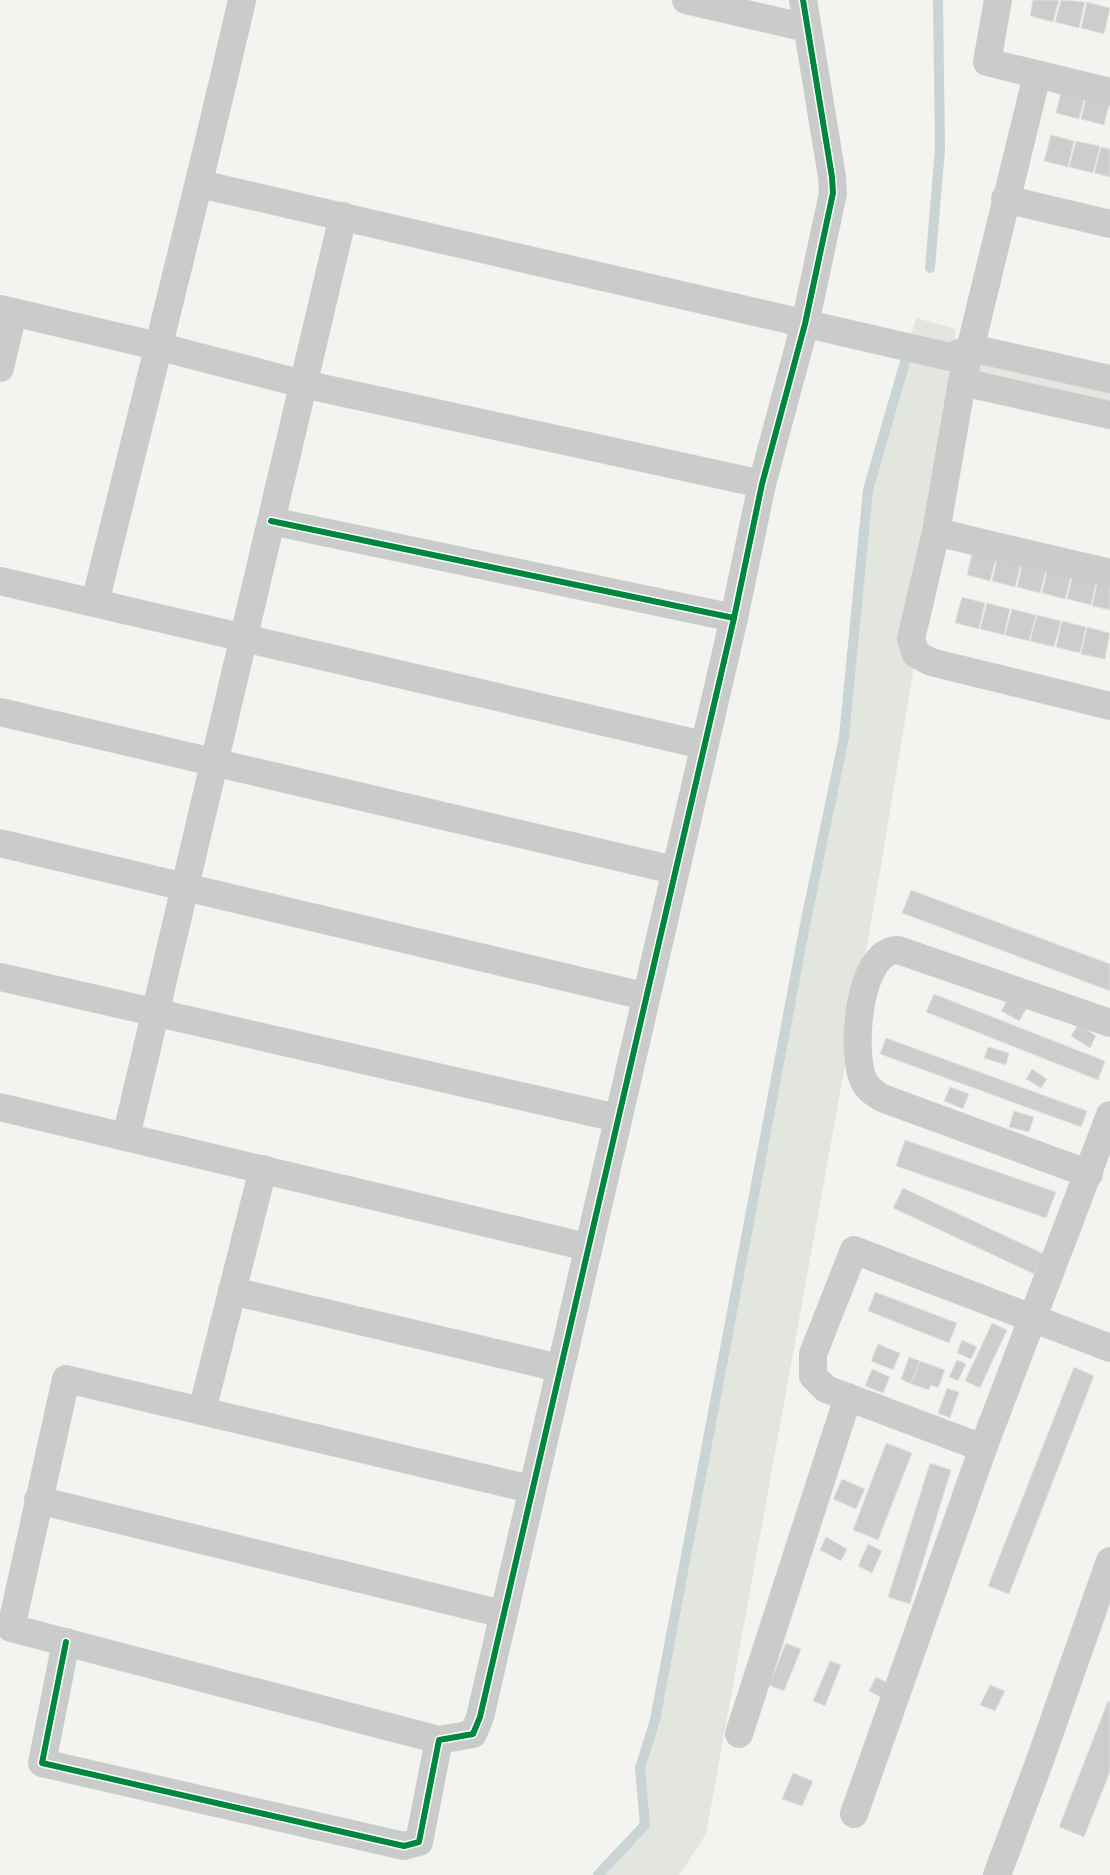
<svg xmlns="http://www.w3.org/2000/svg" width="1110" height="1875" viewBox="0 0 1110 1875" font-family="Jost,sans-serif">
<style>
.green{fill:#e2e6de}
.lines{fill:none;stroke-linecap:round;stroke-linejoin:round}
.stream{stroke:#cad4d5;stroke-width:10}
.building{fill:#cccece;stroke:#e2e2e0}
.minor{stroke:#cacccc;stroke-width:28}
.cycleway-casing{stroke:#fff;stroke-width:9}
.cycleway{stroke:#00873e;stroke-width:6}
</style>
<rect width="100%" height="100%" fill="#f3f3f0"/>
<g class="green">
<polygon points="916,318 956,329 936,532 880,872 706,1834 679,1875 598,1875 645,1825 640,1768 655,1720 805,925 844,737 868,490"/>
<polygon points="971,348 1110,379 1110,415 962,382"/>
</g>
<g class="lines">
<g class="stream">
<polyline points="930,268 940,149 938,0"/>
<polyline points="598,1875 645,1825 640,1768 655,1720 805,925 844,737 868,490 909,348"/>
</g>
</g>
<g class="building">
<polygon points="1033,0 1059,0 1053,22 1030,16"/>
<polygon points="1061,0 1085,2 1079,28 1055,22"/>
<polygon points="1087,2 1110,8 1104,34 1081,28"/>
<polygon points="1062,87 1086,93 1079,119 1056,113"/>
<polygon points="1087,93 1110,102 1104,125 1081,119"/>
<polygon points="1051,135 1074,141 1068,167 1044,161"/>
<polygon points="1076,141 1100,146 1093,173 1069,167"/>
<polygon points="1101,147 1110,149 1110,177 1094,173"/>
<polygon points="973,549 997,555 990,581 967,575"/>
<polygon points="998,555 1022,561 1015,587 992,581"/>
<polygon points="1023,561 1047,567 1040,593 1017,587"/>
<polygon points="1048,567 1072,573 1065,599 1042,593"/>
<polygon points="1073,573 1097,579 1091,605 1067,599"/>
<polygon points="1098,579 1110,582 1110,610 1092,606"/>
<polygon points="962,597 985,603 979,629 955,623"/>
<polygon points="987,603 1010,609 1004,635 980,629"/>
<polygon points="1012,609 1036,615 1029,641 1005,635"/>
<polygon points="1037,615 1061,621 1054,647 1030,641"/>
<polygon points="1062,621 1086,627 1080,653 1056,647"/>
<polygon points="1087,627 1110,633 1105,659 1081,654"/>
<polygon points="911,890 1110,964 1110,991 902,913"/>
<polygon points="934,994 1105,1061 1098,1080 926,1012"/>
<polygon points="1009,997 1027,1008 1019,1021 1001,1011"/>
<polygon points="1078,1024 1096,1036 1090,1048 1071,1036"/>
<polygon points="886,1038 1087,1111 1081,1127 880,1054"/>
<polygon points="988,1047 1009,1053 1006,1065 984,1058"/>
<polygon points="1032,1069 1047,1079 1041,1088 1026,1079"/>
<polygon points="950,1087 969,1094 963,1109 944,1101"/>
<polygon points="1014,1111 1034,1117 1029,1132 1009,1127"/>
<polygon points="905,1140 1056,1192 1046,1218 896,1166"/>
<polygon points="903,1188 1044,1254 1034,1274 893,1208"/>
<polygon points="875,1292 957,1323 949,1343 868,1311"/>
<polygon points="992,1323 1007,1330 980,1388 965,1381"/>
<polygon points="962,1340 977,1347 971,1359 957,1353"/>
<polygon points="878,1344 900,1353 893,1370 871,1361"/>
<polygon points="909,1357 920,1361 911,1384 901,1379"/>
<polygon points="957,1360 966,1364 958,1381 949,1377"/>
<polygon points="920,1361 945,1370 938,1388 931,1385 929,1390 911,1384"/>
<polygon points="1074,1367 1094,1376 1009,1594 988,1586"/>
<polygon points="872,1369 890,1377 883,1393 865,1386"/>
<polygon points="947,1388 959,1392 950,1418 938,1413"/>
<polygon points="886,1443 912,1453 878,1540 853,1530"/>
<polygon points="930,1463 951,1470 910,1604 888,1597"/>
<polygon points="842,1479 865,1489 856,1509 833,1499"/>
<polygon points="826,1537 847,1549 841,1561 820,1550"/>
<polygon points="868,1544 882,1551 872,1573 858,1566"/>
<polygon points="786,1643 801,1649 784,1691 769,1685"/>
<polygon points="830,1661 841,1665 825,1706 813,1701"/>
<polygon points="876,1677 898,1688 890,1702 869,1691"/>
<polygon points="990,1685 1005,1691 995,1711 980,1705"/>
<polygon points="1108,1701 1110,1702 1110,1772 1084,1837 1059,1827"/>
<polygon points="793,1773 813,1781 802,1806 782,1799"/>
</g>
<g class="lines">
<g class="minor">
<polyline points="686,0 807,28"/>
<polyline points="998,0 987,62 1110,92"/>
<polyline points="1037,75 962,382 936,532 911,639 916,654 931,662 1110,706"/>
<polyline points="200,184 950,357 971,348 1110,379"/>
<polyline points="1005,199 1110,224"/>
<polyline points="0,309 157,346 303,384 762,484"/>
<polyline points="0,368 13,312"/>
<polyline points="962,382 1110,415"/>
<polyline points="271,521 734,618 762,484 805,324 833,193 832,177 803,0"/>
<polyline points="936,532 1110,573"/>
<polyline points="0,581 703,745"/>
<path d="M95,603C144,402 196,202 242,0"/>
<polyline points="0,712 674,870"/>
<polyline points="0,843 644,996"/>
<polyline points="0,977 617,1118"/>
<polyline points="0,1107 587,1247"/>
<polyline points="126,1137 343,216"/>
<path d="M1089,1174L882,1098C874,1093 866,1088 863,1079C851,1050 858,950 898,950L1110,1023"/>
<polyline points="232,1291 559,1368"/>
<polyline points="202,1411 263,1169"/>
<polyline points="983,1448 826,1389 813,1376 813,1354 854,1250 1110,1348"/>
<polyline points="38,1500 503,1614"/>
<polyline points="66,1642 42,1763 404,1846 419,1842 439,1740 473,1734 480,1717 734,618"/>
<polyline points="739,1734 848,1397"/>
<polyline points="439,1740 11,1628 66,1379 531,1489"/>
<polyline points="854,1814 983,1448 1110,1115"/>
<polyline points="997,1875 1039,1763 1110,1561"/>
</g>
<g class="cycleway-casing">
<g id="cycleway">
<polyline points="271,521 734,618 762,484 805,324 833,193 832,177 803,0"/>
<polyline points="66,1642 42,1763 404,1846 419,1842 439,1740 473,1734 480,1717 734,618"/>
</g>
</g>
<use href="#cycleway" class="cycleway"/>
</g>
</svg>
